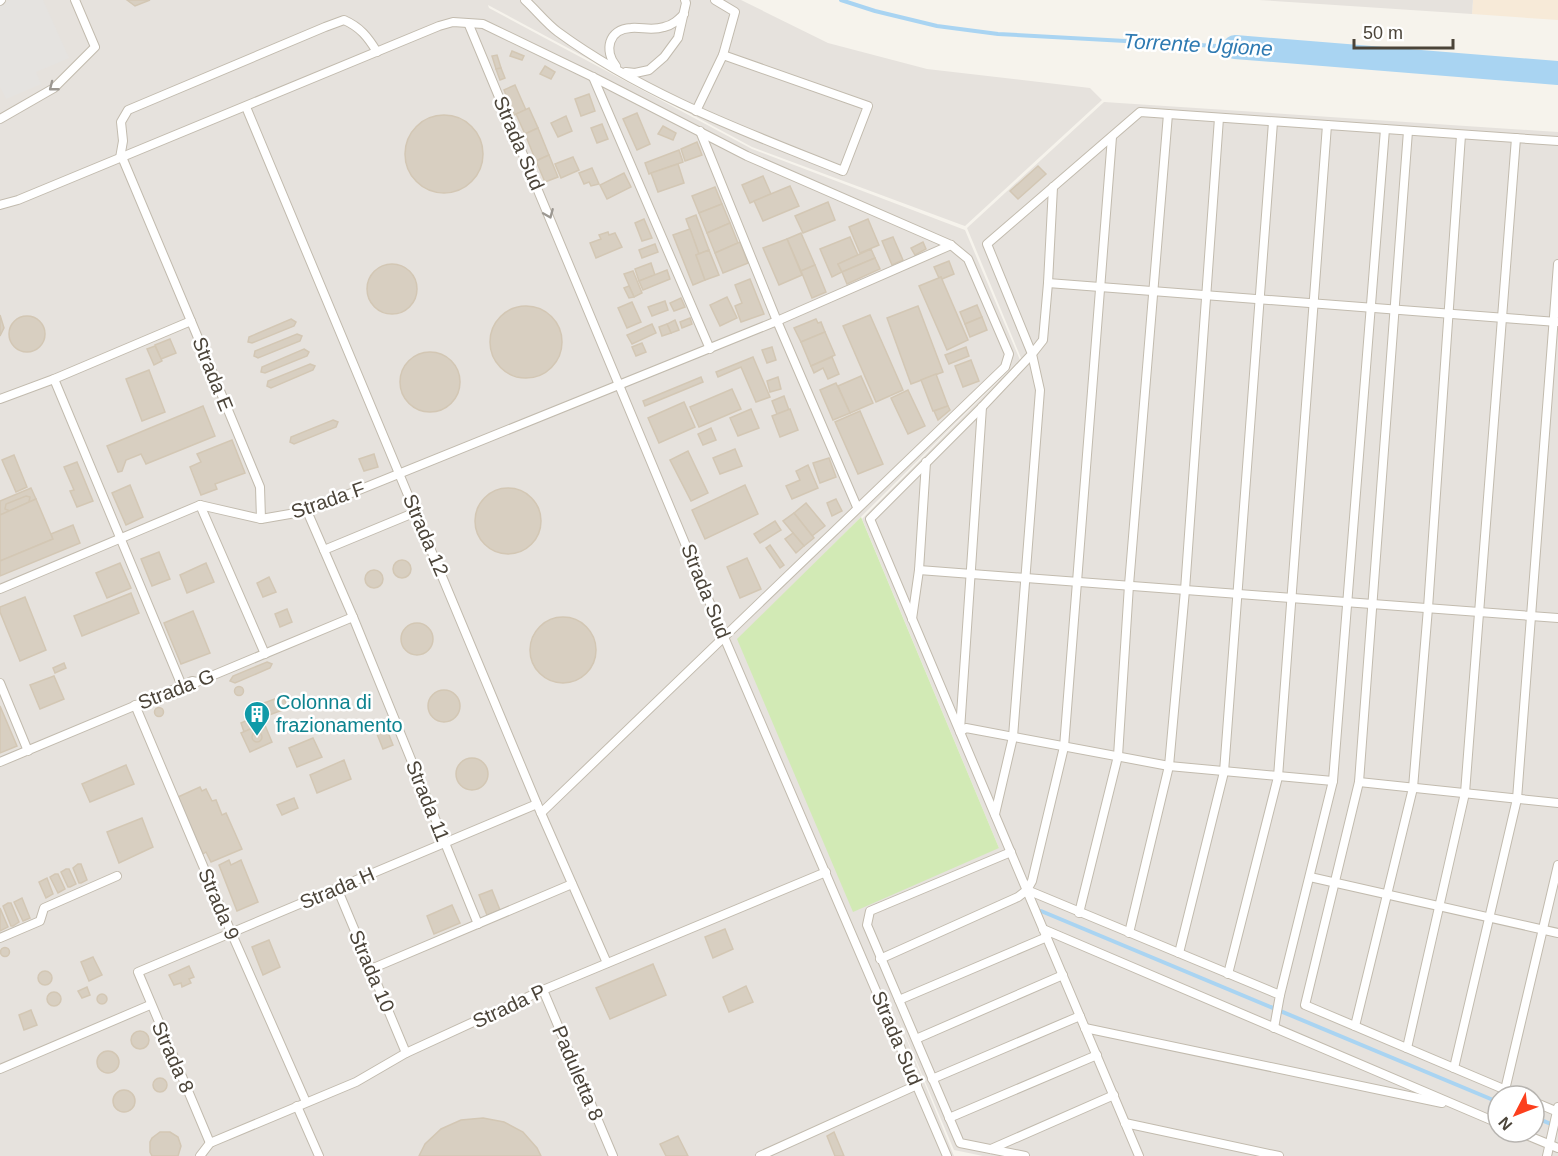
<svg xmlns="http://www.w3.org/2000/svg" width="1558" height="1156" viewBox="0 0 1558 1156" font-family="Helvetica,sans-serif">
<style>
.commercial{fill:#f7ead8}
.industrial{fill:#e6e2dd;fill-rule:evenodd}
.green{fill:#d2eab5}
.parking{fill:#e5e3e0}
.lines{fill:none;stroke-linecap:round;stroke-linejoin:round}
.stream{stroke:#a9d4f2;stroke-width:4}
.river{stroke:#a9d4f2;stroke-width:24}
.building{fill:#d8cfc1;stroke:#d3c7b4;stroke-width:1.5}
.lane-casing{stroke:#c2bbae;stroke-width:10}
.lane{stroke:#fff;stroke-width:8}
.oneway{stroke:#9c9892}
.labels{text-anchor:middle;stroke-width:5;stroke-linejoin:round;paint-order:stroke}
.street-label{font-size:20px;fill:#4b4439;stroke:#fff}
.culture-label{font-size:20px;fill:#0d838f;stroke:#fff;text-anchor:start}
.water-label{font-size:21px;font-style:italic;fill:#2e7ab2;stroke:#fff}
</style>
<rect width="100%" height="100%" fill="#f6f3ec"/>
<polygon class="commercial" points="1473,0 1558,0 1558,20 1472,14"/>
<g class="industrial">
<path d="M0,0H741L828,43L927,69L1090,88L1102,100L965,226L962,225L752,147L488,5L489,8L752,149L965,230L1020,360L1021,358L967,228L1104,102L1558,132V1156H983L954,1150L891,1001L954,1156H0ZM1018,361L862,519L999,848L738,639ZM1498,1096H1534V1132H1498Z"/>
<polygon points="1259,0 1473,0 1472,14"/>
</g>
<polygon class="green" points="861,517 999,848 853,912 737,639"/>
<polygon class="parking" points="10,0 43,0 69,58 36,72 41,84 6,99 0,87 0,5"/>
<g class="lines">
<g class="stream">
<polyline points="841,0 875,11 937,26 998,34 1235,47"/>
<polyline points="1041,911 1498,1102"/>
<polyline points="1534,1117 1558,1127"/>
</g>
<polyline class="river" points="1235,47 1558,73"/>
</g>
<g class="building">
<polygon points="127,0 150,0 135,6"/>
<polygon points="512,51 524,56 522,60 510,56"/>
<polygon points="497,55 501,68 496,69 492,56"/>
<polygon points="545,66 555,72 551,79 540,74"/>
<polygon points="501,68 505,78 500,80 496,69"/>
<polygon points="515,85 526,110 514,115 504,90"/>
<polygon points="589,94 595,111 581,116 575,99"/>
<polygon points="529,108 538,128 525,134 516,114"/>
<polygon points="637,113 650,144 637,150 623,119"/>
<circle cx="444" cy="154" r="39"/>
<polygon points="566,116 572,131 558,137 551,123"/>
<polygon points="602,124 608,139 597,143 591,128"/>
<polygon points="663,126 676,133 673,140 658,134"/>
<polygon points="538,128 549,155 536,161 525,134"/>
<polygon points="697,142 702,155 685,161 681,149"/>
<polygon points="679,150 683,162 649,174 645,163"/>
<polygon points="549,155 558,177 545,182 536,161"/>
<polygon points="573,157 579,170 561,178 555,164"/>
<polygon points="678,164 684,183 658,192 651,173"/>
<polygon points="1038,166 1046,174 1018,199 1010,191"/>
<polygon points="592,168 599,184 591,186 589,182 584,184 579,173"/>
<polygon points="624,173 631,187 607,199 600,185"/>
<polygon points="763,176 771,194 750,203 742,185"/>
<polygon points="790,186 799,206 763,221 754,201"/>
<polygon points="715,187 722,204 699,213 692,196"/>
<polygon points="828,202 835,220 803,233 795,216"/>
<polygon points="722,204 730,223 707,233 699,213"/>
<polygon points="696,215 709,250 699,254 686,219"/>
<polygon points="644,219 652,238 642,241 635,223"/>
<polygon points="868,219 879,245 860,253 849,227"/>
<polygon points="730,223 738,243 715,253 707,233"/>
<polygon points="690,229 699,254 696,255 705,280 693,285 673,235"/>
<polygon points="608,232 609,235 615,233 622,247 596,258 590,243 601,239 599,235"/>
<polygon points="801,233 815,265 801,271 787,239"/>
<polygon points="850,237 858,255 838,264 842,272 832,277 820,249"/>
<polygon points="893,237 903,260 892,265 882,241"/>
<polygon points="787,239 802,275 779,285 763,248"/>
<polygon points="740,242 748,263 723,273 715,253"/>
<polygon points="923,242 926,249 915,255 911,248"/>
<polygon points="655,244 658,252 642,258 639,250"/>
<polygon points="871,249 875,258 842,272 838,264"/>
<polygon points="709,250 719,275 705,280 696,255"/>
<polygon points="875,258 880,269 847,284 842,272"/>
<polygon points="949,261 954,274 942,279 941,277 939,278 934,267"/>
<polygon points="651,263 655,275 639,281 635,269"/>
<circle cx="392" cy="289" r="25"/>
<polygon points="815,265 826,292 812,298 801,271"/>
<polygon points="667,270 670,279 643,290 639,281"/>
<polygon points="633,271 642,293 634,297 624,274"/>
<polygon points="941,277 968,340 947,350 919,286"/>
<polygon points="750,279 764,314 741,322 735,306 742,303 735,285"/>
<polygon points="629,286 634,297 629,298 624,288"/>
<polygon points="727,297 737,318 720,326 710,305"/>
<polygon points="681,298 685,307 674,311 670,303"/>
<polygon points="665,301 668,310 652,316 648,307"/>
<polygon points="632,302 641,322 627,328 618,308"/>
<polygon points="977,305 982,317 965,324 960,312"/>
<polygon points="918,306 943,372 911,384 887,318"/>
<circle cx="526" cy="342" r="36"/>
<polygon points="0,315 4,328 0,336"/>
<polygon points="870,315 903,390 876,402 843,326"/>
<circle cx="27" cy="334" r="18"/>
<polygon points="982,317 987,330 970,337 965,324"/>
<polygon points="690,318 692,324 682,328 680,322"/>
<polygon points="291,319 296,322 294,326 252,343 248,342 249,337"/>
<polygon points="816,319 818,323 821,322 825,332 801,342 794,328"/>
<polygon points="675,320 679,330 671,333 667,324"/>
<polygon points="652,324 656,333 632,344 627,335"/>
<polygon points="667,324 671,333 662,336 659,327"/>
<polygon points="825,332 835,355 811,366 801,342"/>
<polygon points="297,334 302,336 300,341 258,358 254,356 255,351"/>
<polygon points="170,339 176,353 161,359 155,345"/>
<polygon points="642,343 646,352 636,356 632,347"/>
<polygon points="155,346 162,361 154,365 147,349"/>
<polygon points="772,347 776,360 767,363 762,350"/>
<polygon points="966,347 969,356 949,364 945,355"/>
<polygon points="304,349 309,352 307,356 265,373 261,372 262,367"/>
<circle cx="430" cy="382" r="30"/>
<polygon points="753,357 770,397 756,402 741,367 718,377 716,372"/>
<polygon points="832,357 839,374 828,379 823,368 814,373 811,366"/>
<polygon points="971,360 979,381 963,387 955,366"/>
<polygon points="310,364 315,366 313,370 271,388 267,386 268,381"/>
<polygon points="149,370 165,412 142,421 126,379"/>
<polygon points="936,374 948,406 933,411 921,380"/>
<polygon points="861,376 873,403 850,413 838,386"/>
<polygon points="701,377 703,382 645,406 643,401"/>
<polygon points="778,377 781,389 770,392 767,381"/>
<polygon points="836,383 850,413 833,420 820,390"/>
<polygon points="732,389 741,409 699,427 690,407"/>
<polygon points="908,390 925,426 908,434 891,398"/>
<polygon points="784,396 789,410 777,414 772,401"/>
<polygon points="684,402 695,427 659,443 648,418"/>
<polygon points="203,406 215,436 146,464 141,454 126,460 122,471 118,472 107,446"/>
<polygon points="948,406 950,410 938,420 934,411"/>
<polygon points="751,409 759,428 738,436 730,418"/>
<polygon points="790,409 798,430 780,437 772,416"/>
<polygon points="860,411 883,464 858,474 835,422"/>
<polygon points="333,420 338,422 336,427 294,444 290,442 291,437"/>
<polygon points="711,428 716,440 703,445 698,434"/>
<polygon points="232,440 245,473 215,484 217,489 201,495 190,467 201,462 197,454"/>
<polygon points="735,449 742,466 720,474 713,458"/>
<polygon points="688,451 708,493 691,501 670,460"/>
<polygon points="374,454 378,467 364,471 359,459"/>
<polygon points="14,455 27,487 16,492 2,460"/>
<polygon points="829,458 836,477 820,483 813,463"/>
<polygon points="77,462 93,501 77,507 70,491 74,490 64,467"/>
<polygon points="808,465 818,488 792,499 786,486 800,480 796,471"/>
<polygon points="130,485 143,517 126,525 112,493"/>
<polygon points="745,485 758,514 705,539 692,510"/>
<polygon points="31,488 36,499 0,515 0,501"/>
<circle cx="508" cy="521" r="33"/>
<polygon points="26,496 30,497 29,502 10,511 5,509 6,504"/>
<polygon points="36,499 53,539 0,561 0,515"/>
<polygon points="836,499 842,511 832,516 827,503"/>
<polygon points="806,503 825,526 812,536 794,513"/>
<polygon points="794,513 814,538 804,546 783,521"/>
<polygon points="775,521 781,530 760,543 754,534"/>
<polygon points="73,525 80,543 0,576 0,561 53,539 51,534"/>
<polygon points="793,533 804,546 796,553 785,539"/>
<polygon points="770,545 784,565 780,568 766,548"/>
<polygon points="159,552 170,579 152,586 141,559"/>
<polygon points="747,558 761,589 740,598 727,567"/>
<circle cx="402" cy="569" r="9"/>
<polygon points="120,563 131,588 107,598 96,573"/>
<polygon points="206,563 214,582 187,593 180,575"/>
<circle cx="374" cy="579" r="9"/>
<polygon points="269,577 276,592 263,597 257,583"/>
<polygon points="131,593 139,613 82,636 74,616"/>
<polygon points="25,597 46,650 20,661 0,612 0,607"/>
<polygon points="287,609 292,622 280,627 275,614"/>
<polygon points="193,611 210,653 181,664 164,623"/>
<circle cx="563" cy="650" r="33"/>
<circle cx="417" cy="639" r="16"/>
<polygon points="267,662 272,664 270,668 235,683 230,681 233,676"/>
<polygon points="64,663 66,668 55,673 53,668"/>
<polygon points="54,676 64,699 40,709 30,685"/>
<circle cx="239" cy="691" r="4.5"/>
<circle cx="444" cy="706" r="16"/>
<polygon points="283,696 288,708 269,715 264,703"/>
<polygon points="0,706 17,746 0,753"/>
<circle cx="159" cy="712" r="4.5"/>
<polygon points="260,715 263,724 244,732 241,723"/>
<polygon points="264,723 272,742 250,752 241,733"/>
<polygon points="385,725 393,745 383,749 375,729"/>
<circle cx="257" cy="737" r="5"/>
<polygon points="313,738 322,757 297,767 289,748"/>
<circle cx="472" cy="774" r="16"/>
<polygon points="344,760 351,779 317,793 310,775"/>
<polygon points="126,765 134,784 90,802 82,784"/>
<polygon points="200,787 202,791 206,789 212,801 216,800 222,815 226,813 242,849 211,862 206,852 203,854 178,797"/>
<polygon points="294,798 298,808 282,815 277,805"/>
<polygon points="142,818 153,847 119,863 107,832"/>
<polygon points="229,860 231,865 241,860 258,902 237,911 219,865"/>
<polygon points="78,864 81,864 87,880 81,883 79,883 73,868"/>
<polygon points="66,869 69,869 76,884 70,887 68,887 61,872"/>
<polygon points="55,874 58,874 65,889 58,893 50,877"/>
<polygon points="47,878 53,894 46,898 39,882"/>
<polygon points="492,890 500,910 487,915 479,895"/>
<polygon points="22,898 30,918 23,921 14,902"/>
<polygon points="8,903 11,903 19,922 13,926 11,926 3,906"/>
<polygon points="452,905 460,923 434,934 427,916"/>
<polygon points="0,908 8,927 0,931"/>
<polygon points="725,929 733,949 713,958 705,937"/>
<polygon points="269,940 280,967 263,975 252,947"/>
<circle cx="5" cy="952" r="4.5"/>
<polygon points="93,957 102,975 89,981 81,962"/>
<polygon points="653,964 666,995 610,1019 596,988"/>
<polygon points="189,966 194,977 189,979 191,983 182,987 181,983 174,985 169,975"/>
<circle cx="45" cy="978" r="7"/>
<polygon points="746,986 753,1002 729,1012 723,997"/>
<polygon points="87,987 90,995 82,998 78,991"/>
<circle cx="54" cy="999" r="7"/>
<circle cx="102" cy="999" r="5"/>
<polygon points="31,1010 37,1025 24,1030 19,1015"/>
<circle cx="140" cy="1040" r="9"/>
<circle cx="108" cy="1062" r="11"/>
<circle cx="160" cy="1085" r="7"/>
<circle cx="124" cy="1101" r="11"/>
<polygon points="483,1118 504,1122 523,1132 537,1148 541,1156 419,1156 425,1144 441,1129 461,1120"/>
<polygon points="160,1132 170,1132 178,1137 181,1146 178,1156 152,1156 150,1152 150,1142 152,1138"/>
<polygon points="834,1132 844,1156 835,1156 827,1136"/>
<polygon points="678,1136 688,1156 666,1156 660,1144"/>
</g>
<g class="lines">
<g class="lane-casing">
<g id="lane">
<path d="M525,0C536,10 546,23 558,32C644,95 746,132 843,171L868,106L723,55L696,111"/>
<polyline points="715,0 735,12 723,55"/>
<polyline points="0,1 1,0"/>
<polyline points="469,25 724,637 947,1156"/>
<path d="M616,66C604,51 608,29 631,28C642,27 652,31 664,27C673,25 678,20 684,14"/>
<polyline points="626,72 635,73 649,70 664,57 678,38 686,3 685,0"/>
<polyline points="593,77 710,349"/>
<polyline points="246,107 537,804 607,963"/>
<polyline points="0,119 54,88 95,47 75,0"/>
<polyline points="700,131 777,321 857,507"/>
<polyline points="1408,131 1359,782 1305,1005 1520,1096"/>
<polyline points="1112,137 1064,747 1032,881 1027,890 1280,995 1274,1028"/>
<polyline points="122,157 191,321"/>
<path d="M120,158L123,141L121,122L128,110L325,27L344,20C360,27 368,37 377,52"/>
<polyline points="0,205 18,200 439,26 453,22 483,24 593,77 747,156 951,245 968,259 1009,354 1005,367 541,813"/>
<polyline points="1048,283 1557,322"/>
<polyline points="54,379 182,686"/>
<polyline points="0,399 54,379 191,321 260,487 261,519"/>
<polyline points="200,505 265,654"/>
<polyline points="307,511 353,617 478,924"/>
<polyline points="324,550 416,512"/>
<polyline points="919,570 1558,618"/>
<polyline points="0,589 200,505 261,519 307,511 777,321 951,245"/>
<polyline points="912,619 919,570 926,462"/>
<polyline points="0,683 28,751"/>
<polyline points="135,705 231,932 306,1102"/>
<polyline points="960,730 982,407"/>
<polyline points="960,732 966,728 1169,766 1333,781"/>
<polyline points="0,762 182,686 192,681 197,682 353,617"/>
<polyline points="1359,782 1558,803"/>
<polyline points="995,814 1013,737 1040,390 1032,354 1043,340 1048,283 1053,187"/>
<polyline points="1011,852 870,911 867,925 960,1143 1025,1156"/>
<polyline points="1310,877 1558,933"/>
<polyline points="337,888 406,1053"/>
<polyline points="1079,913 1118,756 1129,585 1168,114"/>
<polyline points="1043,929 1498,1123"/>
<polyline points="1129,933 1169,766 1185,590 1219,118"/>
<polyline points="0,938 40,921 44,908 117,876"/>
<polyline points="1179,953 1224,772 1273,122"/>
<polyline points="880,959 1018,897 1027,890"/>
<polyline points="371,969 572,884"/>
<polyline points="1228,974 1278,777 1327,125"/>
<polyline points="543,990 613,1156"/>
<polyline points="1280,995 1333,781 1385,129"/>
<polyline points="899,1000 1047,937"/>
<polyline points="1355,1026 1413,788 1428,608 1461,135"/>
<polyline points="1085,1028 1442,1103"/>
<polyline points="916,1039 1063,975"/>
<polyline points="1407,1048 1465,793 1516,138"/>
<polyline points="1454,1068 1517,799 1558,264"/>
<polyline points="0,1069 150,1005"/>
<polyline points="932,1079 1080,1016"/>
<polyline points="1505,1090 1558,865"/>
<polyline points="1534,1102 1558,1112"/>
<polyline points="297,1106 319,1156"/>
<polyline points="949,1118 1097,1055"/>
<polyline points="1125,1123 1279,1156"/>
<polyline points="1519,1132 1558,1148"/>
<polyline points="210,1143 138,972 537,804"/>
<polyline points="991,1149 1114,1095"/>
<polyline points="200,1156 210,1143 356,1082 406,1053 543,990 826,872"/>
<polyline points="760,1156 917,1085"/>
<polyline points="1139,1156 870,519 982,407 1032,354 987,244 1140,112 1558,141"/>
<polyline points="1547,1156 1558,1107"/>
</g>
</g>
<use href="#lane" class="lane"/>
</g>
<defs><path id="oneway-chevron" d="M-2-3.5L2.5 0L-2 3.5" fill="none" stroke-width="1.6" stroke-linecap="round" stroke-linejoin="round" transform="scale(1.5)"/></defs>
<g class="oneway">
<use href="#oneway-chevron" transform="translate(53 87) rotate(142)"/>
<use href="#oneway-chevron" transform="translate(549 214) rotate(67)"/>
</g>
<defs>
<g id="building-pin" transform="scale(1.35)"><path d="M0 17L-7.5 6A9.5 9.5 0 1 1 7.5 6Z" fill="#0f9aa8" stroke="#fff"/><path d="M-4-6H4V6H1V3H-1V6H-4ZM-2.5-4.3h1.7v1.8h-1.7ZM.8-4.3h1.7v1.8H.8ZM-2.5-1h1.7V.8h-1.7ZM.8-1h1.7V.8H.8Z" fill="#fff"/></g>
</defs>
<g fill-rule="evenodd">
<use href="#building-pin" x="257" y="714"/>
</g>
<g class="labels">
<g class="street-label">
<text transform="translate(519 143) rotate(67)" y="7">Strada Sud</text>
<text transform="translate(213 374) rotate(68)" y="7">Strada E</text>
<text transform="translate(328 500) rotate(-19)" y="7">Strada F</text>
<text transform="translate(426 535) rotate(67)" y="7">Strada 12</text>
<text transform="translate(706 591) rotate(68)" y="7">Strada Sud</text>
<text transform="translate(176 689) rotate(-21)" y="7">Strada G</text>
<text transform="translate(428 801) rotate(68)" y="7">Strada 11</text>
<text transform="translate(337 888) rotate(-23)" y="7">Strada H</text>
<text transform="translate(219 904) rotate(67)" y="7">Strada 9</text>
<text transform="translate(372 971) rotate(67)" y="7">Strada 10</text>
<text transform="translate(509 1006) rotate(-25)" y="7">Strada P</text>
<text transform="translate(897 1038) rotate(67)" y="7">Strada Sud</text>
<text transform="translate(173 1057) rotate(66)" y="7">Strada 8</text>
<text transform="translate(578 1073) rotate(67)" y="7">Paduletta 8</text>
</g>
<g class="culture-label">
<text x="276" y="709">Colonna di<tspan x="276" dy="23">frazionamento</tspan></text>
</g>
<g class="water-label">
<text transform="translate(1198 45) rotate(3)" y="7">Torrente Ugione</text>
</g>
</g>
<g transform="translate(1516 1114) rotate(228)"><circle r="28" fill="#ffffff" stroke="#b7b4b0" stroke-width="1.5"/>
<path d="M0-4.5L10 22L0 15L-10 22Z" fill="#fc3f1d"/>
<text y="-9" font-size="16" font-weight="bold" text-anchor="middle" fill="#4b4439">N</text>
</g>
<path d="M1354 39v9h99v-9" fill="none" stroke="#4b4439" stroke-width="3"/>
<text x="1363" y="39" font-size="18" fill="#4b4439" stroke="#ffffff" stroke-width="4.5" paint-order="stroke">50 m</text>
</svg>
